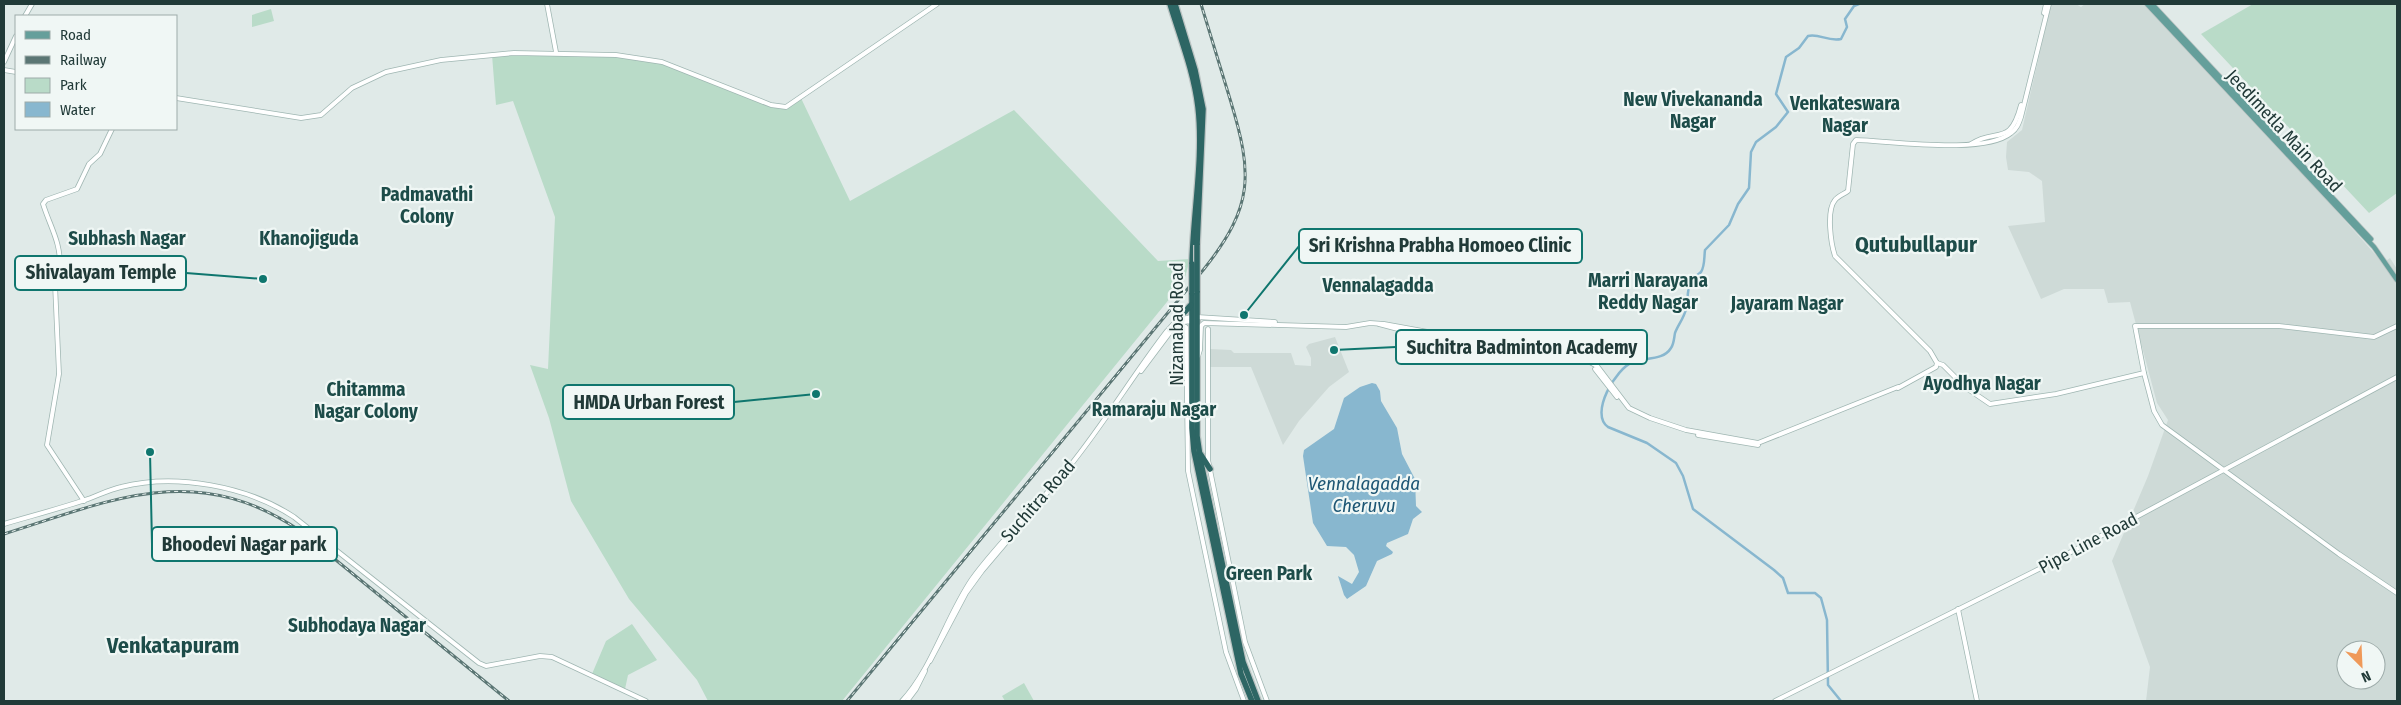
<svg xmlns="http://www.w3.org/2000/svg" width="2401" height="705" viewBox="0 0 2401 705" font-family="'Fira Sans Condensed',sans-serif">
<style>
.built{fill:#cedad7;fill-rule:evenodd}
.green{fill:#b9dbc8}
.water{fill:#88b7cf}
.lines{fill:none;stroke-linecap:round;stroke-linejoin:round}
.canal{stroke:#88b7cf;stroke-width:2.5}
.secondary-casing{stroke:#9fb6b2;stroke-width:5.5}
.primary-casing{stroke:#bcc4c3;stroke-width:6}
.highway-casing{stroke:#bcc4c3;stroke-width:8}
.secondary{stroke:#fff;stroke-width:4}
.primary{stroke:#659f9b;stroke-width:4.5}
.highway{stroke:#2d6664;stroke-width:5.5}
.rail-casing{stroke:#5b7674;stroke-width:3}
.rail{stroke:#f0f7f5;stroke-width:1;stroke-dasharray:4;stroke-linecap:butt}
.highway-bridge-casing{stroke:#bcc4c3;stroke-width:8;stroke-linecap:butt}
.highway-bridge{stroke:#2d6664;stroke-width:5.5}
.labels{text-anchor:middle;stroke-width:4.5;stroke-linejoin:round;paint-order:stroke}
.street-label{font-size:18px;fill:#213a38;stroke:#f0f7f5}
.neighbourhood-label{font-size:19px;font-weight:bold;fill:#1d4c49;stroke:#f0f7f5}
.water-label{font-size:19px;font-style:italic;fill:#1d5674;stroke:#f0f7f5}
.district-label{font-size:22px;font-weight:bold;fill:#1d4c49;stroke:#f0f7f5}
.leader{fill:none;stroke:#0f766e;stroke-width:2}
.callout-dot{fill:#0f766e;stroke:#f0f7f5;stroke-width:2}
.callout{fill:#f0f7f5;stroke:#0f766e;stroke-width:2}
.callout-label{font-size:19px;text-anchor:middle;font-weight:bold;fill:#213a38}
</style>
<rect width="100%" height="100%" fill="#e0eae8"/>
<g class="built">
<path d="M2051,4H2076L2081,7L2085,4H2151L2383,263L2390,258L2397,269V701H2146L2150,667L2112,561L2148,476L2168,420L2157,403L2130,302L2108,303L2104,289H2064L2041,299L2008,226L2045,222L2042,181L2029,172L2008,170L2006,157L2007,142L2022,130ZM2346,650H2376V680H2346Z"/>
<polygon points="1335,337 1349,372 1329,387 1299,421 1283,445 1251,367 1210,367 1210,349 1231,350 1234,353 1291,353 1295,365 1311,366 1311,358 1306,347 1309,344"/>
</g>
<g class="green">
<polygon points="2253,4 2397,4 2397,193 2369,213 2201,34"/>
<polygon points="271,9 274,21 252,27 252,15"/>
<polygon points="513,54 616,56 665,62 777,107 787,105 800,96 850,201 1014,110 1158,261 1190,259 1184,281 842,701 708,701 697,680 629,599 571,501 549,418 530,365 548,369 555,217 513,101 496,105 492,55"/>
<polygon points="632,624 657,660 628,675 625,689 592,674 606,641"/>
<polygon points="1024,683 1034,701 1005,701 1002,696"/>
</g>
<polygon class="water" points="1372,383 1376,384 1380,391 1381,401 1397,428 1402,454 1415,479 1416,506 1422,512 1413,519 1408,534 1387,543 1386,546 1393,552 1392,554 1377,561 1366,586 1347,599 1344,595 1338,576 1352,584 1359,572 1354,555 1346,547 1327,546 1313,523 1303,456 1304,450 1334,429 1344,398 1360,387"/>
<g class="lines">
<path class="canal" d="M1841,701L1828,685L1827,620L1821,598L1815,593H1788L1783,578L1774,570L1693,509L1683,476L1676,463L1647,443L1608,427C1589,414 1616,368 1633,362C1645,357 1663,361 1671,348C1674,344 1674,338 1675,333C1678,325 1684,318 1686,309C1688,300 1687,292 1690,283C1692,278 1697,276 1701,272C1705,266 1704,257 1705,250L1729,225L1738,204L1749,188L1751,152L1756,142L1776,127L1788,112L1776,94L1786,57L1799,48L1808,36C1819,33 1828,42 1841,39L1847,27L1845,19L1854,6L1859,4"/>
<g class="secondary-casing">
<g id="secondary">
<polyline points="547,4 556,52"/>
<path d="M2049,4L2021,117C2019,123 2017,129 2011,133C1984,155 1892,141 1856,140L1853,144L1848,191C1844,194 1838,196 1835,200C1826,211 1831,244 1835,256L1930,351L1937,363L1943,365L1965,387L1990,404L2056,394L2144,373L2135,326H2279L2374,337L2397,326"/>
<polyline points="2044,13 2046,4"/>
<polyline points="25,16 32,4"/>
<polyline points="4,62 16,36"/>
<polyline points="4,70 16,72"/>
<polyline points="176,98 301,118 321,115 352,88 386,72 441,60 514,53 616,55 662,62 771,105 786,107 937,4"/>
<path d="M1971,144C1996,127 2010,148 2021,105"/>
<polyline points="1197,317 1275,322"/>
<polyline points="1179,324 1186,327 1188,471 1226,652 1244,701"/>
<polyline points="1379,324 1398,329"/>
<polyline points="1208,329 1208,460 1245,642 1267,701"/>
<polyline points="1198,356 1200,350 1201,326 1204,323 1346,327 1370,323 1384,324 1588,361 1597,366 1629,408 1650,418 1686,430 1758,443 1898,387"/>
<polyline points="1595,369 1617,397"/>
<polyline points="1141,371 1177,323 1191,321"/>
<polyline points="2144,373 2154,411 2162,425 2339,554 2397,593"/>
<polyline points="1898,388 1936,367 1937,363"/>
<polyline points="1698,435 1758,445"/>
<path d="M84,501L47,445L59,374L55,284C55,278 59,275 60,269C61,242 51,229 43,204L46,200L77,189L89,164L100,154L112,129"/>
<path d="M4,524C31,516 58,509 85,500C97,496 108,490 121,487C176,473 247,486 294,517L479,663L486,666L540,656L552,657L646,701"/>
<polyline points="1958,609 1977,701"/>
<polyline points="930,661 966,593 982,571 1032,512"/>
<path d="M902,701C932,669 946,617 972,579C1001,539 1038,506 1069,467C1104,424 1133,375 1167,331L1177,320L1192,317"/>
<polyline points="907,701 916,689 925,671"/>
<polyline points="1775,701 2043,567 2397,377"/>
</g>
</g>
<g class="primary-casing">
<g id="primary">
<polyline points="2147,4 2374,247 2397,280"/>
<polyline points="2152,4 2371,239"/>
</g>
</g>
<g class="highway-casing">
<g id="highway">
<path d="M1170,4C1180,37 1194,72 1198,107C1204,157 1193,214 1192,264"/>
<polyline points="1175,4 1195,70 1203,109 1197,245"/>
<polyline points="1197,291 1197,436 1201,463 1243,662 1258,701"/>
<polyline points="1192,293 1192,428 1194,451 1241,674 1252,701"/>
<polyline points="1177,320 1191,305"/>
<polyline points="1201,455 1210,469"/>
</g>
</g>
<use href="#secondary" class="secondary"/>
<use href="#primary" class="primary"/>
<use href="#highway" class="highway"/>
<g class="rail-casing">
<g id="rail">
<path d="M4,534C112,500 194,460 299,530L509,701"/>
<path d="M847,701L1204,269C1254,206 1253,174 1230,99C1220,67 1211,36 1201,4"/>
</g>
</g>
<use href="#rail" class="rail"/>
<g class="highway-bridge-casing">
<g id="highway-bridge">
<polyline points="1197,245 1197,291"/>
<polyline points="1192,293 1192,264"/>
</g>
</g>
<use href="#highway-bridge" class="highway-bridge"/>
</g>
<g class="labels">
<g class="street-label">
<text transform="translate(2284 131) rotate(47)" y="6">Jeedimetla Main Road</text>
<text transform="translate(1177 324) rotate(-90)" y="6">Nizamabad Road</text>
<text transform="translate(1038 501) rotate(-49)" y="6">Suchitra Road</text>
<text transform="translate(2088 543) rotate(-28)" y="6">Pipe Line Road</text>
</g>
<g class="neighbourhood-label">
<text x="1693" y="106">New Vivekananda<tspan x="1693" dy="22">Nagar</tspan></text>
<text x="1845" y="110">Venkateswara<tspan x="1845" dy="22">Nagar</tspan></text>
<text x="427" y="201">Padmavathi<tspan x="427" dy="22">Colony</tspan></text>
<text x="127" y="245">Subhash Nagar</text>
<text x="309" y="245">Khanojiguda</text>
<text x="1648" y="287">Marri Narayana<tspan x="1648" dy="22">Reddy Nagar</tspan></text>
<text x="1378" y="292">Vennalagadda</text>
<text x="1787" y="310">Jayaram Nagar</text>
<text x="1982" y="390">Ayodhya Nagar</text>
<text x="366" y="396">Chitamma<tspan x="366" dy="22">Nagar Colony</tspan></text>
<text x="1154" y="416">Ramaraju Nagar</text>
<text x="1269" y="580">Green Park</text>
<text x="357" y="632">Subhodaya Nagar</text>
</g>
<g class="water-label">
<text x="1364" y="490">Vennalagadda<tspan x="1364" dy="22">Cheruvu</tspan></text>
</g>
<g class="district-label">
<text x="1916" y="252">Qutubullapur</text>
<text x="173" y="653">Venkatapuram</text>
</g>
</g>
<path class="leader" d="M1244 315L1299 246M263 279L186 273M1334 350L1396 347M816 394L734 402M150 452L152 544"/>
<g class="callout-dot">
<circle cx="1244" cy="315" r="5"/>
<circle cx="263" cy="279" r="5"/>
<circle cx="1334" cy="350" r="5"/>
<circle cx="816" cy="394" r="5"/>
<circle cx="150" cy="452" r="5"/>
</g>
<g class="callout">
<rect x="1299" y="229" width="283" height="34" rx="5"/>
<rect x="15" y="256" width="171" height="34" rx="5"/>
<rect x="1396" y="330" width="251" height="34" rx="5"/>
<rect x="563" y="385" width="171" height="34" rx="5"/>
<rect x="152" y="527" width="185" height="34" rx="5"/>
</g>
<g class="callout-label">
<text x="1440" y="252">Sri Krishna Prabha Homoeo Clinic</text>
<text x="101" y="279">Shivalayam Temple</text>
<text x="1522" y="354">Suchitra Badminton Academy</text>
<text x="649" y="409">HMDA Urban Forest</text>
<text x="244" y="551">Bhoodevi Nagar park</text>
</g>
<rect width="2401" height="705" fill="none" stroke="#213a38" stroke-width="10"/>
<rect x="15" y="15" width="162" height="115" fill="#f0f7f5" stroke="#9daba9"/>
<rect x="25" y="31" width="25" height="8" fill="#659f9b" stroke="#9daba9"/>
<text x="60" y="40" font-size="15" fill="#213a38">Road</text>
<rect x="25" y="56" width="25" height="8" fill="#5b7674" stroke="#9daba9"/>
<text x="60" y="65" font-size="15" fill="#213a38">Railway</text>
<rect x="25" y="78" width="25" height="15" fill="#b9dbc8" stroke="#9daba9"/>
<text x="60" y="90" font-size="15" fill="#213a38">Park</text>
<rect x="25" y="102" width="25" height="15" fill="#88b7cf" stroke="#9daba9"/>
<text x="60" y="115" font-size="15" fill="#213a38">Water</text>
<g transform="translate(2361 665) rotate(156)"><circle r="24" fill="#f0f7f5" stroke="#9daba9"/>
<path d="M0-4L9 19L0 12L-9 19Z" fill="#ef9959"/>
<text y="-8" font-size="14" font-weight="bold" text-anchor="middle" fill="#213a38">N</text>
</g>
</svg>
